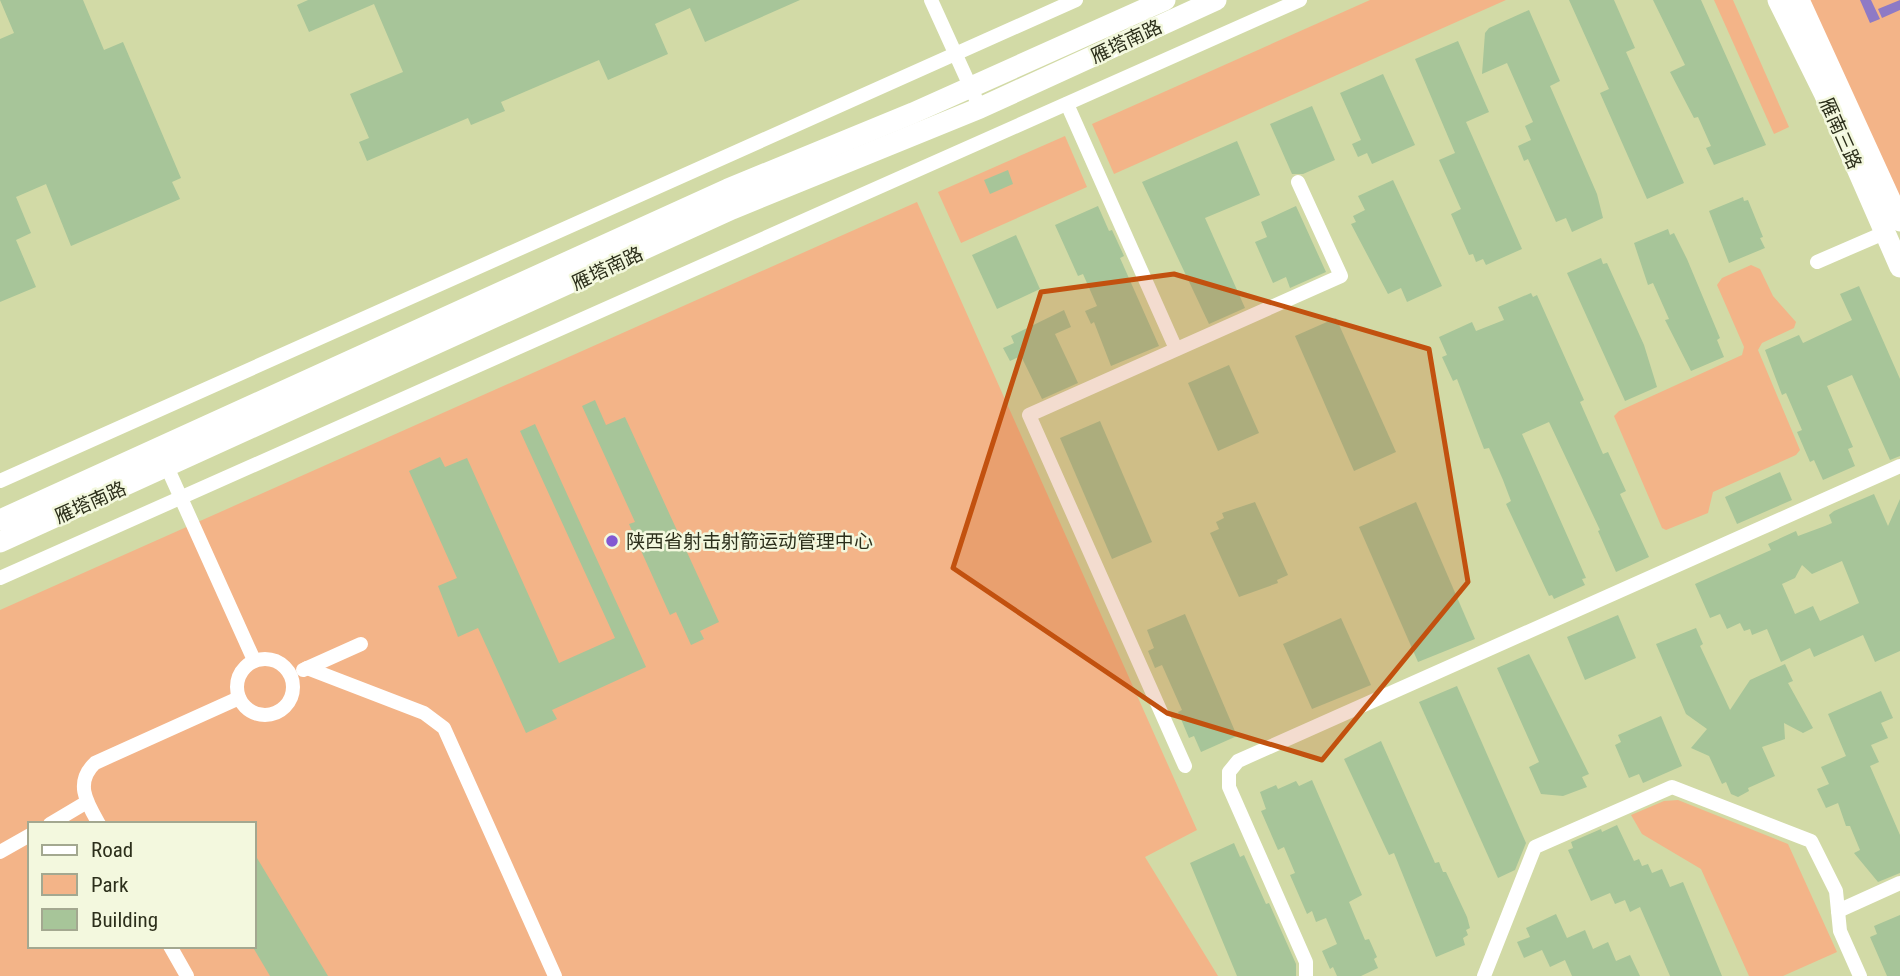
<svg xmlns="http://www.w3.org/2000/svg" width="1900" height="976" viewBox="0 0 1900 976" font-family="'Roboto Condensed','Noto Sans SC',sans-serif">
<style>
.green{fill:#f3b488;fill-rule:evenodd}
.water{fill:#8e7ac5}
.building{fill:#a7c599;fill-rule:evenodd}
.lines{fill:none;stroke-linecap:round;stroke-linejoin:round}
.street{stroke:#fff;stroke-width:14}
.secondary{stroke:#fff;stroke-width:21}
.marked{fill:#c2510f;fill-opacity:0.2;stroke:#c2510f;stroke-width:5;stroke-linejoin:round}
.poi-dot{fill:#8259d2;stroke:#f3f8de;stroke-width:2.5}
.labels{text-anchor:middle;stroke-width:5;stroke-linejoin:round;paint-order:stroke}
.street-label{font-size:19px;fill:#2c2f1b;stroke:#f3f8de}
.poi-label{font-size:19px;fill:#2c2f1b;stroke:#f3f8de;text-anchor:start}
</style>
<rect width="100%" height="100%" fill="#d2daa6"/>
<g class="green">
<polygon points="1370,0 1506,0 1114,174 1092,124"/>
<polygon points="1714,0 1733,0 1789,127 1774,134"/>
<polygon points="1810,0 1900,0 1900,206"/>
<polygon points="1065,136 1087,187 961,243 938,192"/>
<path d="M917,202L1197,830L1145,857L1218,976H0V610ZM30,824H254V946H30Z"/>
<polygon points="1751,265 1760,269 1773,296 1796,322 1794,328 1762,343 1758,350 1800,450 1796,455 1713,492 1708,513 1666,530 1662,528 1614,416 1619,411 1742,355 1744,347 1717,285 1722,278"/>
<polygon points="1678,800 1788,844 1837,952 1783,976 1749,976 1701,869 1642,834 1631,815 1664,801"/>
</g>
<g class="water">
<polygon points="1860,0 1871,0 1880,19 1870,23"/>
<polygon points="1900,0 1900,10 1882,18 1878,9"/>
</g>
<g class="building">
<polygon points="0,0 83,0 104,50 123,42 181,178 172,182 180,199 71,246 46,184 16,197 31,233 16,240 36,287 0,302 0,39 14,33"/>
<polygon points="308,0 800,0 705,42 690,8 655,24 668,54 608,80 599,60 501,102 505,111 471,125 468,118 367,161 359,142 369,138 350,94 403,72 374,4 309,32 297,5"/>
<polygon points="1569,0 1614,0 1635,48 1626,52 1684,183 1647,199 1600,93 1609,89"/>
<polygon points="1653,0 1701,0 1766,145 1714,165 1706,148 1711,146 1698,117 1694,118 1670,72 1685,65"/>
<polygon points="1529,10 1560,81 1550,86 1597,194 1603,218 1572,232 1566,218 1556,222 1528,159 1524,161 1518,146 1531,140 1525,126 1533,122 1507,63 1482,74 1485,33 1489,28"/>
<polygon points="1458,41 1489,112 1466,122 1522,249 1486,265 1483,259 1476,262 1473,254 1469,255 1451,214 1461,209 1439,160 1455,153 1415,59"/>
<polygon points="1383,74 1415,145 1372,164 1367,153 1358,157 1352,144 1361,140 1340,93"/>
<polygon points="1312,106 1335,160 1303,174 1292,174 1270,124"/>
<polygon points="1237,141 1260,195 1205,218 1245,308 1209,324 1142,182"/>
<polygon points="1008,170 1013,184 990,194 984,180"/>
<polygon points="1393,180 1442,286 1407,302 1401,288 1388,294 1351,224 1356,222 1353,216 1365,210 1358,196"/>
<polygon points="1743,197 1744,201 1748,200 1763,237 1760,238 1765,248 1729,263 1709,211"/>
<polygon points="1098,206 1109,231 1112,230 1124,256 1120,258 1159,346 1111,366 1094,322 1091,324 1085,311 1097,306 1083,274 1078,276 1055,225"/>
<polygon points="1296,206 1326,272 1290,288 1286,277 1273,283 1255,242 1267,237 1261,222"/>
<polygon points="1668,229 1670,235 1674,233 1687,259 1720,338 1717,340 1724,357 1691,371 1665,320 1669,319 1653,283 1648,285 1634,243"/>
<polygon points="1016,235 1040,289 997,309 972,255"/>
<polygon points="1601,258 1603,264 1607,263 1644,345 1657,387 1625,401 1567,273"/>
<polygon points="1859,286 1900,379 1900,456 1890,460 1852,375 1827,386 1853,447 1848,449 1855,466 1823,480 1814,460 1810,462 1797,432 1802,430 1786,393 1782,395 1765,350 1799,335 1803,343 1852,320 1840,294"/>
<polygon points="1531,293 1533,297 1537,295 1584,400 1580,402 1603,454 1608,452 1626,491 1620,494 1649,557 1616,572 1598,531 1600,530 1549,422 1522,434 1586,578 1582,579 1585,585 1554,599 1552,595 1549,596 1506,504 1511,501 1503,480 1489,448 1484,449 1457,379 1453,381 1442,357 1447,355 1439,337 1472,322 1476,331 1504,320 1498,307"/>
<polygon points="1064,310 1071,327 1055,334 1078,383 1042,399 1021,356 1010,361 1003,348 1014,343 1011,336"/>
<polygon points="1336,318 1396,452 1354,471 1295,336"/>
<polygon points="1229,365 1259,433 1218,451 1188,383"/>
<polygon points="595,400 606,425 625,417 719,622 700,631 704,639 691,645 676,612 670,615 629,524 635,522 582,406"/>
<polygon points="1100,421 1152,542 1112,559 1060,438"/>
<polygon points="535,424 646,667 552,710 557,719 526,733 478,628 458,637 453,624 438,586 457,578 409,471 440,457 445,467 467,458 559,663 615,638 520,431"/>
<polygon points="1780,472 1792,500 1737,524 1725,497"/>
<path d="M1874,494L1888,526L1900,499V651L1875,662L1863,635L1814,657L1810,648L1781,662L1767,629L1752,635L1750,629L1744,631L1740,623L1727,629L1720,614L1710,618L1695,584L1771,550L1768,544L1796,531L1798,536L1825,526L1832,523L1829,515L1834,511ZM1842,561L1859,603L1820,621L1813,606L1795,614L1782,584L1795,578L1802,565L1812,574Z"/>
<polygon points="1255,502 1288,575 1277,580 1278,583 1239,597 1210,533 1219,529 1216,522 1224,518 1222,513"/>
<polygon points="1416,502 1475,639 1418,662 1359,527"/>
<polygon points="1185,614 1237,736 1201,752 1194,736 1189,738 1178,712 1182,710 1162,665 1155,668 1148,651 1154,648 1147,630"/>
<polygon points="1618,615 1636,658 1585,680 1567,637"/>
<polygon points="1341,618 1371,685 1312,709 1283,644"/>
<polygon points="1696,628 1703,644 1700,646 1730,710 1750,680 1785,664 1793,681 1788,683 1813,728 1803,733 1784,723 1785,739 1762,747 1775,776 1748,788 1749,791 1738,797 1731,794 1726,782 1722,784 1709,756 1691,748 1707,729 1686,714 1656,644"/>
<polygon points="1529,654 1589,774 1582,777 1587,787 1563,796 1541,794 1529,767 1539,762 1497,668"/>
<polygon points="1457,686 1526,843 1515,870 1498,878 1419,702"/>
<polygon points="1881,691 1893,718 1881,723 1888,738 1871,745 1879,762 1870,766 1900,835 1900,873 1878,882 1854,853 1860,850 1850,826 1846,826 1838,803 1826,808 1817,789 1829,784 1821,767 1846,756 1828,714"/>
<polygon points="1661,716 1682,766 1643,783 1639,774 1629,778 1615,745 1621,742 1618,735"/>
<polygon points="1381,741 1435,863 1439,862 1443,872 1446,872 1467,917 1470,928 1466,930 1468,935 1463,938 1465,945 1436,957 1394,853 1389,855 1344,759"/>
<polygon points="1312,780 1362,895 1349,902 1365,940 1369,939 1377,957 1374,959 1378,968 1361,976 1337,976 1333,967 1330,969 1322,951 1337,944 1326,918 1316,922 1312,911 1307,914 1290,875 1295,873 1284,847 1278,850 1261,811 1266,809 1260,792 1276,785 1278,789 1296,781 1299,786"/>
<polygon points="1617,825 1634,861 1639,859 1642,866 1648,864 1652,873 1662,869 1670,887 1683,882 1722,976 1670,976 1640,907 1630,912 1625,900 1615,904 1610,893 1591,901 1568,850 1573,848 1571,842 1601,829 1602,832"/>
<polygon points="1234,843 1240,857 1244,855 1266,904 1269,903 1296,964 1296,976 1237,976 1190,863"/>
<polygon points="254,853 328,976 270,976 254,949"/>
<polygon points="1556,914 1567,938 1585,930 1593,949 1608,942 1616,961 1630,955 1640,976 1572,976 1565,960 1550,967 1542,950 1524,958 1517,942 1530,937 1526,928"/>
<polygon points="1900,915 1900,976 1887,976 1870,937 1877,934 1874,926"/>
</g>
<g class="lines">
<g class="street">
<polyline points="931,0 980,108"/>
<polyline points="1067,104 1176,349"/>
<polyline points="1817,262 1884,233"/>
<polyline points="167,467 254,660"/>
<polyline points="0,481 1076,0"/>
<polyline points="0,578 1300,0"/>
<circle cx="265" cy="687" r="28"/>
<polyline points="307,668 424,713 444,728 555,976"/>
<polyline points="303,670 361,644"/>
<polyline points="1185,766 1029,415 1341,276 1298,182"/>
<polyline points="50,824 87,802"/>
<path d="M99,824C87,803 74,783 95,763L239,698"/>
<polyline points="0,852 30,835"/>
<polyline points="1838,911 1900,883"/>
<polyline points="170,946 187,976"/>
<polyline points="1306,976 1306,962 1229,787 1229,772 1238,761 1900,466"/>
<polyline points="1484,976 1535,847 1672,787 1811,841 1836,891 1840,931 1860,976"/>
</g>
<g class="secondary">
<polyline points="1778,0 1824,93 1900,267"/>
<polyline points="1799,0 1900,221"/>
<polyline points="0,520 728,189 913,113 1165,0"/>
<polyline points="0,542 732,209 980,108 1216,0"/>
</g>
</g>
<path class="marked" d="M1174,274L1429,349L1468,582L1322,760L1167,713L953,568L1041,292Z"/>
<circle class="poi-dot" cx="612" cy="541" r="7"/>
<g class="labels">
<g class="street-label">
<text transform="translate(1126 41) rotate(-25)" y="7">雁塔南路</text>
<text transform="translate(1841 133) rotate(66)" y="7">雁南三路</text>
<text transform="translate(607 268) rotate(-25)" y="7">雁塔南路</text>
<text transform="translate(90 502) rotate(-24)" y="7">雁塔南路</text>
</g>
<g class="poi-label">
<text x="626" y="548">陕西省射击射箭运动管理中心</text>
</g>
</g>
<rect x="28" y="822" width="228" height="126" fill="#f3f8de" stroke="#a3a890" stroke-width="2"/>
<rect x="42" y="845" width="35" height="10" fill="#ffffff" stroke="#a3a890" stroke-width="2"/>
<text x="91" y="857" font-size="21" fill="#2c2f1b">Road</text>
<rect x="42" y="874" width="35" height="21" fill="#f3b488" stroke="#a3a890" stroke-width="2"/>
<text x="91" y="892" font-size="21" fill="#2c2f1b">Park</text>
<rect x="42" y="909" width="35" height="21" fill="#a7c599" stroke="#a3a890" stroke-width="2"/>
<text x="91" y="927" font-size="21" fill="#2c2f1b">Building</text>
</svg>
